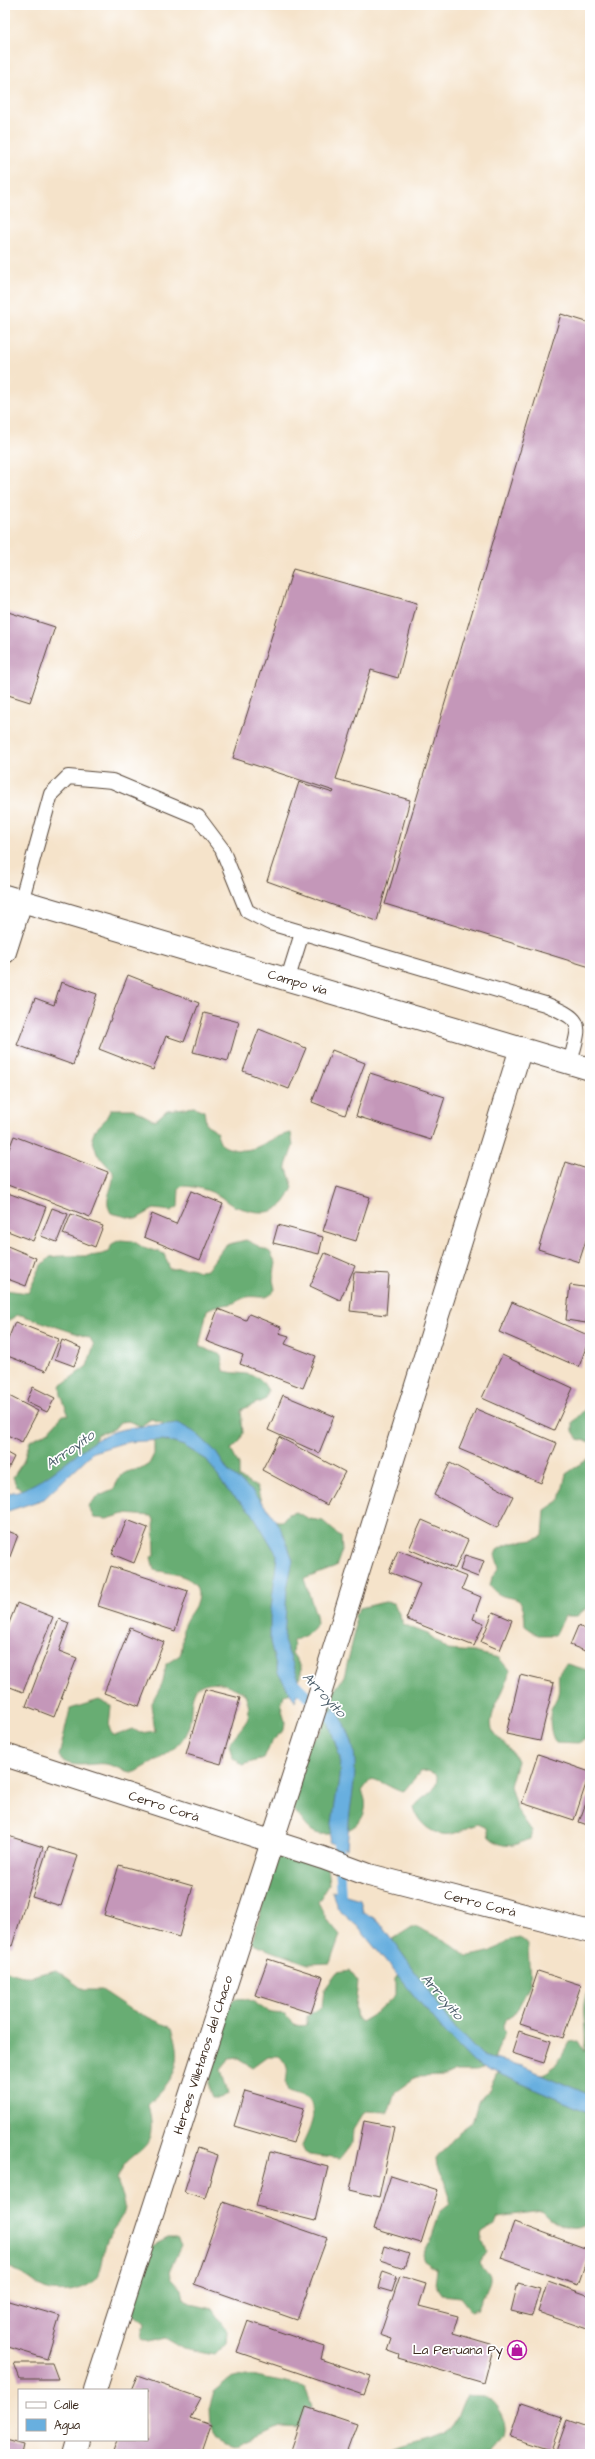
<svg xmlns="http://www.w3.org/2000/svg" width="595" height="2459" font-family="'Architects Daughter',sans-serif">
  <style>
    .forest { fill: #68ad73; stroke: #526c48 }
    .water { fill: #68afdf; stroke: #526c7e }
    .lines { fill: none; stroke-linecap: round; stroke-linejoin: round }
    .stream { stroke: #68afdf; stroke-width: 10 }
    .building { fill: #c497b9 }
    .service-casing { stroke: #574638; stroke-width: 16 }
    .minor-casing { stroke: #574638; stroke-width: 24 }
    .service { stroke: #fff; stroke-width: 14 }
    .minor { stroke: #fff; stroke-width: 22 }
    .labels { text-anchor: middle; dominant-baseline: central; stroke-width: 3.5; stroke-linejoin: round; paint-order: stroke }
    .street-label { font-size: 13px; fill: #3b2a1e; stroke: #fff }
    .poi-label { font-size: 13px; fill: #3b2a1e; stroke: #fff; text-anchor: end }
    .water-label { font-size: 14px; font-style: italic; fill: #4d5f6b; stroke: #fff }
  </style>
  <rect width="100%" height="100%" fill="#fff"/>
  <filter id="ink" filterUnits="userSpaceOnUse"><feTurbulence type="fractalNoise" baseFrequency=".025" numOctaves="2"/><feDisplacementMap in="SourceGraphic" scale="8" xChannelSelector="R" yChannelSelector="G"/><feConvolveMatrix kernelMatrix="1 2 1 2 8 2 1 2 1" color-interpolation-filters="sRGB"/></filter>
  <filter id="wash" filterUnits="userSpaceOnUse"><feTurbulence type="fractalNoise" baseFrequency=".012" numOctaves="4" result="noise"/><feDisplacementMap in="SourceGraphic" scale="16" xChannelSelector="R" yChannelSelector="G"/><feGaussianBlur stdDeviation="0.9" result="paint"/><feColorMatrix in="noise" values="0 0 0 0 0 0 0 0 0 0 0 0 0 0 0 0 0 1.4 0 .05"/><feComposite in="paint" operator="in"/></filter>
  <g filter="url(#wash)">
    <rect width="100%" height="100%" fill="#f5e3ca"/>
    <g class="forest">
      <path d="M194,1107l10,4 2,13c2,2 6,3 8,5 5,5 4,15 12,18 29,11 40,-10 65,-14l2,13 -7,20 7,21c-12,31 -32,28 -59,19 -5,-2 -9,-6 -13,-9 -11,-7 -26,-11 -39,-11l-3,3 -1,18 -7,4 -17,-2 -18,10 -25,-6c-9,-16 4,-25 2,-41l-16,-18 -5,-16 3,-8 10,-10 6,-11h22l20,11 4,-1 10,-9z"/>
      <path d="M120,1240l13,1 11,7 16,4 4,2 6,15 21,-1 8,3 8,-1 18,-25 21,-5 24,12 6,11 -3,17 2,9c-7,13 -16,6 -28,8 -6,1 -11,6 -17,7 -10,2 -15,1 -23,6l-7,33 1,4 20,8 3,16c20,5 34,-2 44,20l-2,8 -25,11 2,23 -3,8 -9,9 8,15v13l18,9c4,13 7,36 25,34l6,-7 8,-2 14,7 13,2 18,16 1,13 -6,17 -32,12 12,36 1,8 -9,11 -15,7 -1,12 9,14v9l-9,15 -8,4 -3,10 4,17 -1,8 -13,12 -7,16 -21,7 -11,-8 -3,-13c12,-19 27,-23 16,-50 -14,-9 -35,-18 -49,-5 -6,11 -4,18 -6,30 -3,29 -32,40 -54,53 -11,1 -20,-6 -30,-8 -14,-2 -38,7 -47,-8l11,-47 29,-9 12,6 -2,21 3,8h5l16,-6 7,4 15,-2 -4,-26 12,-23 3,-18 14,-9c4,-10 1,-21 4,-30 3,-9 11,-16 13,-24 7,-26 -25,-27 -43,-31l-3,-13 4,-2 -1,-35 -2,-4 -28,-2 -17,5 -13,-1 -6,-12 9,-9 16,-7 8,-15 8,-4 12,-2 8,-5 5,-10v-17l9,-14 -12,-4 -10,7 -13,-5 -8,1 -6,7 -16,5 -9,16 -30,27 -37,13 -6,-5 -3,-8 10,-15 7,-21 19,-10 14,-16 6,1 -8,-21 -1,-9 27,-20 7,-21 -4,-7 -69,-23h-4l-12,8v-33l23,3 13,-27 9,-9c20,-3 41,2 59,-5l3,-8z"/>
      <path d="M590,1390v52l-12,-3 -5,-8v-9l12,-13z"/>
      <path d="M588,1459l2,1v145l-13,11h-12l-10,19h-17l-13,-9c0,-43 -18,-17 -35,-40l2,-9 7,-10 -4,-12 2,-5c17,-12 34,-6 46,-14l2,-26 15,-10 6,-26z"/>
      <path d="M385,1602l9,1 10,22 24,9 20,16 26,2 25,6 10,12c0,17 -22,42 -17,59 4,11 19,17 25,32l-7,25 7,24 15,21 -2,8c-16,7 -26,11 -41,-2l-2,-9 -9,-4c-9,2 -15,7 -23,9 -18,6 -37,-8 -41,-25 9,-15 24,-13 23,-33l-9,-4 -8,1 -17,20c-12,-3 -20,-11 -32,-13l-9,12c12,25 -9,43 -33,43 -4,0 -9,1 -13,-1 -9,-3 -16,-17 -23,-24l15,-66 13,-11 4,-8 4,-26 15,-21 11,-45v-17l5,-7z"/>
      <path d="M568,1664l22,7v66l-12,6 -22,-1c-6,-5 -7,-26 -5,-33 2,-5 6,-10 7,-15 3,-11 -5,-23 10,-30z"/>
      <path d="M283,1852l44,15 2,17 -11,18 8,16 14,17 -10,28 -22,1 -53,-19 -3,-3 23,-80z"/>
      <path d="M412,1927h5l29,14 21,15c6,0 22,-4 28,-6 10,-4 20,-22 33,-5l2,39 -10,21 -7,10 -8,5 -3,8 4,4 -9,19 -4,13 -19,7h-18l-11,5 -29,1 -21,15 -7,21 -22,-1 -3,2 -9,15 -1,13 -13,17 -31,-4 -6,-4 -1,-5c5,-12 18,-34 6,-47 -5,-4 -15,-6 -20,-8 -6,-15 7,-20 -9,-35h-12l-15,11 -14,-9 -9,1 -8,10 7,25 -8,4h-8c-11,-18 12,-76 18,-96 18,-10 27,4 39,10 5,2 11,1 16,2 5,8 12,14 22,11v-9l15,-9 2,-17 13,-17 13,-2 8,11 -3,24 2,13 4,3 15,-9 19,-18v-16l7,-10 -12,-28z"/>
      <path d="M5,1970c26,11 26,5 51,0l28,20h18l30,20 40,18c13,35 2,52 -24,76 13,55 -17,39 -31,74 1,9 7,18 8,27 0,13 -9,19 -15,29 -8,13 -5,28 -12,41 -7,15 -33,18 -47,16 -17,-3 -28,-22 -46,-24z"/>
      <path d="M590,1988v231c-14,19 -36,5 -48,-8l-44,6 -3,8 -13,7 -1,3 6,17 -7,11 10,13v5l-12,28 -7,2 -11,-14 -19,-2 -6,-12 2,-14 -14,-10 -1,-5 10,-18 8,-24 10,-8c1,-20 -14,-28 -14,-45l23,-27 13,-10 6,-21 10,-8 9,-20 46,1 14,-10 12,-22 9,-1 6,10c5,-19 -7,-47 6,-63z"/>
      <path d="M168,2238h9l4,8 -11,23 1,8 11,12 2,10 6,5 22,5 15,22 -1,12 -12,12 -30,-6 -19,-11 -16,4 -8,-3 3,-16 -11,-8 2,-17 17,-52z"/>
      <path d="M246,2375l60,12c5,22 12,20 -3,40l-24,-1 -43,20 -10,-3 -9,-5 -6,-9 -1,-23 4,-14 16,-13z"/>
      <path d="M467,2395c5,1 12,0 16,1 13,6 26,27 21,41 -2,6 -10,11 -13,17h-105c17,-12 52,-14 64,-26 9,-9 10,-23 17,-33z"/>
    </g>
    <g class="water">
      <path d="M178,1423l18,10 19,18 13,20 24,20 19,22 12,20 10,27 -6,29 -3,52 17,44 -6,16 -17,-28 -8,-31v-24l7,-63 -25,-42 -25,-23 -20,-30 -23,-14 -21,-6 -37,2 -33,10 -49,47 -39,13v-19c32,0 70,-43 100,-58 22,-10 50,-9 73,-12z"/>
      <path d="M334,1705c30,48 21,64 15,116 -1,9 -1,19 -2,28l-18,-7 10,-64 1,-20 -11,-34z"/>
      <path d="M332,1891l28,8 3,13 16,9 76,107 27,28 40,10 68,29v18l-116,-50 -30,-31 -86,-105 -21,-19z"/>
    </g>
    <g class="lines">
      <g class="stream">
        <path d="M291,1680l44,42 3,7"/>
        <path d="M337,1831l4,67 4,6"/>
      </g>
    </g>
    <g id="blocks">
      <g class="building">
        <path d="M561,314l29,9v644l-205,-63z"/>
        <path d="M293,569l124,34 -19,75 -27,-8 -35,109 74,21 -33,121 -110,-40 32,-99 34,11 1,-2 -101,-33z"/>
        <path d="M5,611l50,16 -25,75 -25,-8z"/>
        <path d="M128,975l71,28 -15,39 -18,-6 -13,34 -54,-21z"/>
        <path d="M61,982l36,12 -24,71 -56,-20 18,-47 19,7z"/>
        <path d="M204,1013l35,9 -11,39 -35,-9z"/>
        <path d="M259,1029l47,19 -17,41 -46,-18z"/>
        <path d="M332,1050l33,13 -20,52 -33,-13z"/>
        <path d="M370,1073l75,24 -14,43 -75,-24z"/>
        <path d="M14,1136l94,36 -18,45 -85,-33v-25z"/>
        <path d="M566,1162l24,8v58l-11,34 -41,-13z"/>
        <path d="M337,1187l33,10 -14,44 -33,-10z"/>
        <path d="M191,1191l32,13 -23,56 -56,-23 8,-23 24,10z"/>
        <path d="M5,1192l41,15 -13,34 -28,-11z"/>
        <path d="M52,1208l16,6 -11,28 -16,-6z"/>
        <path d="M71,1214l32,12 -8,21 -32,-13z"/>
        <path d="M278,1225l45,12 -4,17 -46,-11z"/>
        <path d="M5,1245l31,13 -10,28 -21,-8z"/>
        <path d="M325,1253l30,13 -15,34 -30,-14z"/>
        <path d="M354,1272l35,2 -3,41 -36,-4z"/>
        <path d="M570,1285l20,3 -4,35 -20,-3z"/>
        <path d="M512,1302l78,34 -11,31 -80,-35z"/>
        <path d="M218,1309l28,11 3,-6 32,13 -2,6 10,3 -4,8 31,12 -13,32 -63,-24 3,-9 -37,-14z"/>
        <path d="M15,1322l44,17 -13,32 -41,-16v-8z"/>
        <path d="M62,1340l19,8 -7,18 -19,-7z"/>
        <path d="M502,1355l71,33 -19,42 -72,-32z"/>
        <path d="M33,1387l22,11 -8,14 -21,-10z"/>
        <path d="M5,1394l33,17 -16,31 -17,-8z"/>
        <path d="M283,1395l51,21 -15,37 -51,-23z"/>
        <path d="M476,1409l81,34 -16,40 -82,-34z"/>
        <path d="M279,1437l66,35 -18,33 -65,-35z"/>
        <path d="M5,1452l9,5 -9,18z"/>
        <path d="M450,1463l63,33 -16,32 -63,-33z"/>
        <path d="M127,1520l21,8 -14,35 -22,-9z"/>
        <path d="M422,1520l46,20 -13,29 -46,-20z"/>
        <path d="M5,1530l13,5 -13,35z"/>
        <path d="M398,1550l69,27 -5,12 19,8 -8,22 11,4 -10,23 -68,-27 14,-35 -31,-12z"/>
        <path d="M465,1555l19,6 -6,16 -18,-7z"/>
        <path d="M111,1566l77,25 -13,40 -77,-25z"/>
        <path d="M17,1603l36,14 -30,75 -18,-7v-52z"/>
        <path d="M493,1612l19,8 -12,30 -19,-8z"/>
        <path d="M59,1619l10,4 -10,28 18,7 -23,59 -28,-11z"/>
        <path d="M578,1626l12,5v22l-20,-8z"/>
        <path d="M130,1628l34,14 -25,64 -35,-13z"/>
        <path d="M520,1675l34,8 -14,58 -34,-7z"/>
        <path d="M205,1689l35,9 -19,66 -35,-10z"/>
        <path d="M538,1754l52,18 -16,48 -52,-17z"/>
        <path d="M590,1792v34l-11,-4z"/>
        <path d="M5,1835l38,12 -31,99 -7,-2z"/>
        <path d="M48,1847l30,9 -17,50 -29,-9z"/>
        <path d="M119,1865l74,21 -14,51 -75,-22z"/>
        <path d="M268,1959l55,18 -12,36 -56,-18z"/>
        <path d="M538,1971l43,14 -18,53 -43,-14z"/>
        <path d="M519,2031l32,10 -7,22 -32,-10z"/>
        <path d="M245,2091l59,17 -11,35 -59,-17z"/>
        <path d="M364,2121l30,6 -15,70 -29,-7z"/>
        <path d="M198,2148l20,7 -13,43 -21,-6z"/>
        <path d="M270,2152l58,15 -13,54 -59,-15z"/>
        <path d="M391,2175l47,15 -17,53 -47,-14z"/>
        <path d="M223,2202l104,36 -30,82 -103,-36z"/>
        <path d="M514,2222l76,28 -12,35 -77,-27z"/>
        <path d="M384,2246l25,8 -5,14 -24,-8z"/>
        <path d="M383,2271l14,5 -5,16 -14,-4z"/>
        <path d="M400,2276l26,8 -7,22 39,10 -5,17 41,12 -10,38 -86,-25 1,-3 -11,-4 4,-12 -12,-4z"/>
        <path d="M548,2281l42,15v34l-52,-18z"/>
        <path d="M518,2283l22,6 -8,27 -21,-5z"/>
        <path d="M5,2300l55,16 -13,43 -42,-13z"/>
        <path d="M248,2321l76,26 -3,12 50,17 -7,19 -127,-43z"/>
        <path d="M14,2363h38l6,16h-38z"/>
        <path d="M137,2376l64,22 -11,20 21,7 -10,29h-89l5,-14h30v-50h-16z"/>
        <path d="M521,2403l42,14 -12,33 -41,-13z"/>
        <path d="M306,2407l51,17 -11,30h-56z"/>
        <path d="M567,2420l23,8v26h-35z"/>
        <path d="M5,2440l18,5 -2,9h-16z"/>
      </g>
    </g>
  </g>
  <g filter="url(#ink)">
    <use href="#blocks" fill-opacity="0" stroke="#574638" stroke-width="1"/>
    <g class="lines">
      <g class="service-casing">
        <g id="service">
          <path d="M21,902l30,-108 17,-17 44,4 86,36 24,32 25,62 23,12 275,81c41,17 35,19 25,59"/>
          <path d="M288,978l14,-45"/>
        </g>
      </g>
      <g class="minor-casing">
        <g id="minor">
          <path id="s1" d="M5,896l585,173"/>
          <path d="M5,952l16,-50"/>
          <path id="s2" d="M5,1755l318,103 46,17 221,57"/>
          <path id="s3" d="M95,2390l230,-712 196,-630"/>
          <path d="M74,2454l4,-14"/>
        </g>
      </g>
      <use href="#service" class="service"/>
      <use href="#minor" class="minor"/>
    </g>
  </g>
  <defs>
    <g id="shop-ring" transform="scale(1)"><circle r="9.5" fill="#fff" stroke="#b5179e" stroke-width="1.5"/><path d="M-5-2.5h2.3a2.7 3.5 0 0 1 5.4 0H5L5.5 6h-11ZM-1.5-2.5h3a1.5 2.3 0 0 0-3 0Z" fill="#b5179e"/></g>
  </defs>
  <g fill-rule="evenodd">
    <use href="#shop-ring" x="517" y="2350"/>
  </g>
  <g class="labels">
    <g class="street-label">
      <text stroke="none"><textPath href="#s1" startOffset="305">Campo vía</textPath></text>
      <text stroke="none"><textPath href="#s2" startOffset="167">Cerro Corá</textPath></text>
      <text stroke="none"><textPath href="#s2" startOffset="498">Cerro Corá</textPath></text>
      <text stroke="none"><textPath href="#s3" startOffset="352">Heroes Villetanos del Chaco</textPath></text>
    </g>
    <g class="poi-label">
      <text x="503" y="2350">La Peruana Py</text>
    </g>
    <g class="water-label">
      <text transform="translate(70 1450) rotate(-35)">Arroyito</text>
      <text transform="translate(324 1695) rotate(47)">Arroyito</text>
      <text transform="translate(442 1997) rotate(49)">Arroyito</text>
    </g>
  </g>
  <rect width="595" height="2459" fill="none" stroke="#fff" stroke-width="20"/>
  <rect x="18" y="2389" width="130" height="52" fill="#ffffff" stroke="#b1aaa5"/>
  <rect x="26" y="2402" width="20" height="6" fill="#ffffff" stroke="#b1aaa5"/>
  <text x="54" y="2409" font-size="12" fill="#3b2a1e">Calle</text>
  <rect x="26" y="2419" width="20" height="12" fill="#68afdf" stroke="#b1aaa5"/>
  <text x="54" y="2429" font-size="12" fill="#3b2a1e">Agua</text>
</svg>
